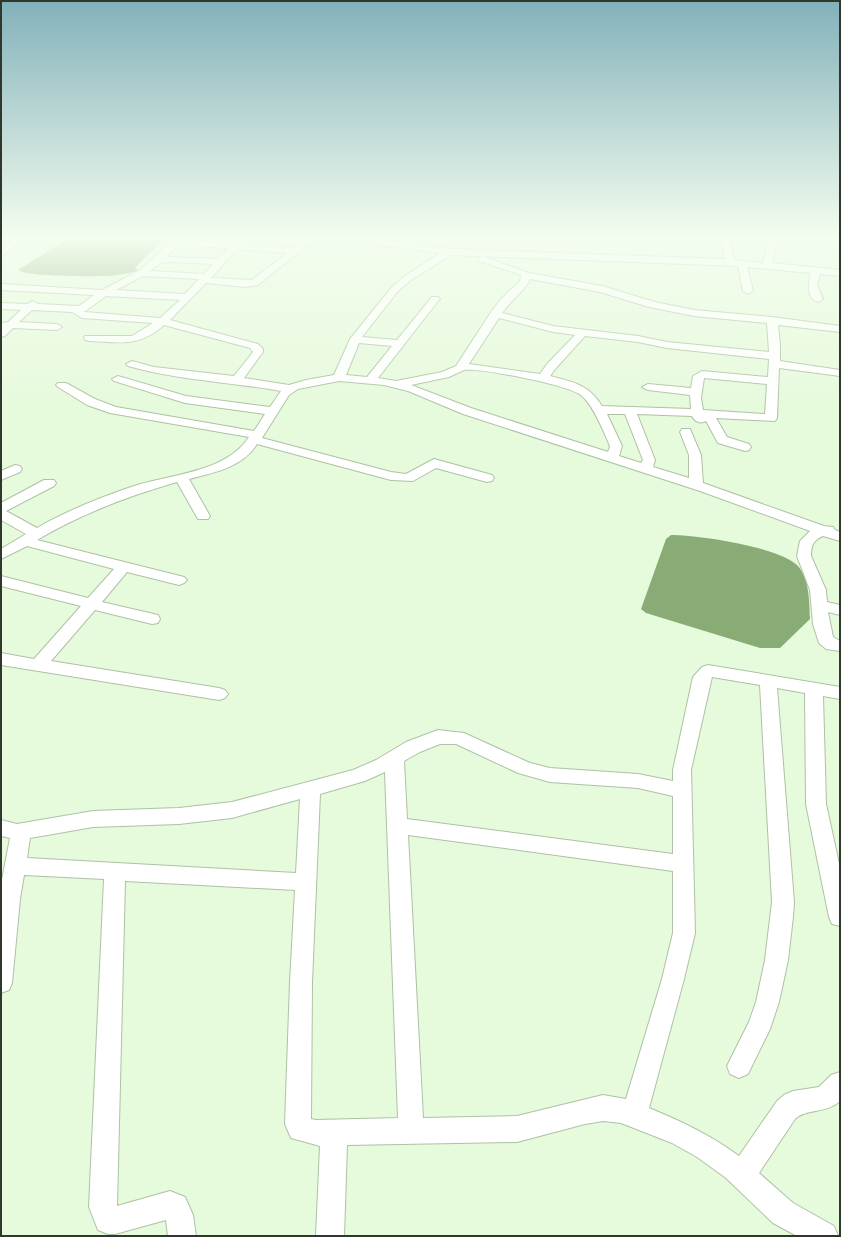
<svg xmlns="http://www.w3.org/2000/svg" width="841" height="1237" font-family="Cabin,sans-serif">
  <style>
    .water { fill: #89ac76 }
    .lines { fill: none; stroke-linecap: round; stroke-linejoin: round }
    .minor-casing { stroke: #aec1a4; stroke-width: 2 }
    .minor { fill: #fff; fill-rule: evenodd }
  </style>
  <rect width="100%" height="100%" fill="#e6fadc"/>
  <g class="water">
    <path d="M72,236h69l23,3 -29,29 4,3c-7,1 -14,3 -21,4 -14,2 -92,2 -100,-5z"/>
    <path d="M671,535c26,0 110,12 127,31 12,14 11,36 12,53l-30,29h-20l-114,-35 -5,-4 25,-70z"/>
  </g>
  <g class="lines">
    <g class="minor-casing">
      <g id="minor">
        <path d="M19,236h10l-28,21v-7z"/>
        <path d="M208,236h9l-4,6 81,6 15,-12h10l-61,49 -13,2 -39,-4 -36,37 88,24 5,5v3l-19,26 45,7 17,-5 28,-5 16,-36 42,-52 13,-11 35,-23 -60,-8 -23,-9h14l10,4 68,9 276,10 -4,-23h8l5,24 29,3 6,-21 4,-3 4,3 -5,21 68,7v6l-20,-2 -3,11 6,14 -5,3c-12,-3 -10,-20 -7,-29l-64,-6 6,24 -5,3 -5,-3 -5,-25 -287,-11 -40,25 -13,11 -36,46 35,3 35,-43h6l2,2 -2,2 -60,77 18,3 46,-9 14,-6 35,-54 10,-13 19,-18 1,-5 -2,-2 -40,-13v-4l3,-1 47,17 73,13 53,16 39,8 78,7 68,9v6l-62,-7 2,20v16l60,9v6l-61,-8 -2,50 -2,3 -59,-3 11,19 22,7 2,3 -2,3 -4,1 -27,-8 -12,-22c-6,3 -11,1 -14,-5l-55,-2 18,46 -2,7 36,11v-23l-9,-23 2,-3h8l11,26 2,28 121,43 9,1 2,3 5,2v9l-17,-5c-10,4 -12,10 -12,20l15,34 1,12 13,3v10l-12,-3 5,25 7,4v10l-14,-2 -7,-6 -6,-19 -3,-34 -13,-34 3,-15 10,-10 -110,-40 -237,-77 -55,-23 -24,-6 -45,-4 -41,8 -9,6 -27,43 129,34 15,2 28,-15 58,16 2,3 -2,3 -5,1 -51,-14 -23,13 -22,-1 -134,-36c-14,23 -43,29 -68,35l21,37 -2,3h-10l-21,-37c-49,14 -96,32 -140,58l147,37 3,3 -3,3 -5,2 -52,-13 -25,30 56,13 2,4 -2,4 -6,1 -57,-14 -44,51 168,27 6,2 3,4 -3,4 -6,2 -218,-35v-12l33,6 47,-53 -80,-20v-10l87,22 26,-29 -87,-23 -26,13v-10l25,-15 -25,-14v-17l43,-23h10l2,3 -2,3 -48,25 31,17c29,-17 62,-30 94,-41 38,-13 95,-14 118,-50l-139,-24 -23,-8 -29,-18 -2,-2 2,-2h8l29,16 21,8 138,24 11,-17 -80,-11 -71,-22 -2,-2 6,-3 68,20 84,11 11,-16c-51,-9 -104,-11 -153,-25l-2,-2 6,-3 22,6 80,9 19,-24 -3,-4 -86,-23c-26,23 -43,17 -75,16l-4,-1 -1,-2 1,-2h47l21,-13 -71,-5 -10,-6 -40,-2 -13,12 38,2 5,3 -5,3 -44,-2 -8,8 -4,1v-14l7,-1 13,-12 -20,-1v-6l26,1 6,-3 5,3 41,2 15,-11 -93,-5v-6l101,6 38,-20 30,-27 33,-1zM211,247l17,1 -10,11 -52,-2 9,-9zM237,249l50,4 -35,27 -41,-2zM170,262l43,2 -9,10 -54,-3 10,-8zM143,276l56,3 -14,15 -69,-4zM530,279l70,13 49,15 45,9 73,7 2,29 -102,-10 -29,-6 -85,-10 -51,-13c6,-9 27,-27 28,-34zM106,296l74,4 -20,18 -76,-6zM499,318l54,14 22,3 -28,29 -7,10 -71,-10zM585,336l53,6 29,6 102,11 -1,18 -66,-6 -9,5 -2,12 -43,-4 -6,3 6,3 42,5 1,14 -89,-3c-13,-21 -28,-24 -52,-30l6,-8zM359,343l33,3 -25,31 -21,-2zM464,370c17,-2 106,15 118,26 11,9 22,36 28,50l-2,6 -137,-44 -60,-23 38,-8zM704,378l63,6 -2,30 -62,-4 -2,-12zM607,414h18l18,46 -2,3 -22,-7 3,-10z"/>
        <path d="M15,465l5,1 2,3 -2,3 -19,8v-9z"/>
        <path d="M708,665l132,22v12l-17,-3 3,108 14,64v58l-8,-2 -3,-7 -23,-113 -1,-111 -28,-5 17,214 -1,15 -5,43 -9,42 -9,27 -22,45 -9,4 -9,-4 -3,-8 22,-44 7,-20 9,-42 7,-58 -12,-217 -48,-8 -21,93 4,163 -11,46 -35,129c34,14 61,27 90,48l38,-55 7,-6 9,-4 26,-4 12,-12 9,-3v29c-14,13 -33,7 -45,18l-36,54 34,30 41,23 4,10h-41l-24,-13 -47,-45 -29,-21 -25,-14 -51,-20 -18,-2 -18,3 -68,18 -170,3 -3,91h-28l4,-90 -29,-8 -6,-14 5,-142 5,-92 -170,-9 -8,325 53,-15 15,6 8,18 3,21h-28l-2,-16 -51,14h-7l-10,-4 -9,-23 15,-328 -80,-4 -4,24 -8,84 -3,7 -8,3v-108l9,-47 -9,-2v-16l16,4 76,-13 86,-3 53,-6 121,-32 23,-10 30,-18 32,-12 26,3 66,30 20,5 88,6 35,7v-11l20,-93 9,-10zM440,744h16l62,29 32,9 88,6 35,8v58l-266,-35 -3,-58 16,-9zM385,772l13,346 -82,2 -5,-1 1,-137 8,-188 45,-13zM300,799l-4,74 -269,-15 3,-20 63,-11 86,-3 53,-6zM408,835l265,36v62l-11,46 -36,120 -23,-4 -86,21 -94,2z"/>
      </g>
    </g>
    <use href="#minor" class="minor"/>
  </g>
  <linearGradient id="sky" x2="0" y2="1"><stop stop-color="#82b1ba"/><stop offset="0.58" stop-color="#f4fdef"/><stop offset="1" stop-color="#f4fdef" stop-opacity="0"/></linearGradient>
  <rect width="841" height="409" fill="url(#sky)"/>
  <rect width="841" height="1237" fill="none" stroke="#30372c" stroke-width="4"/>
</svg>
